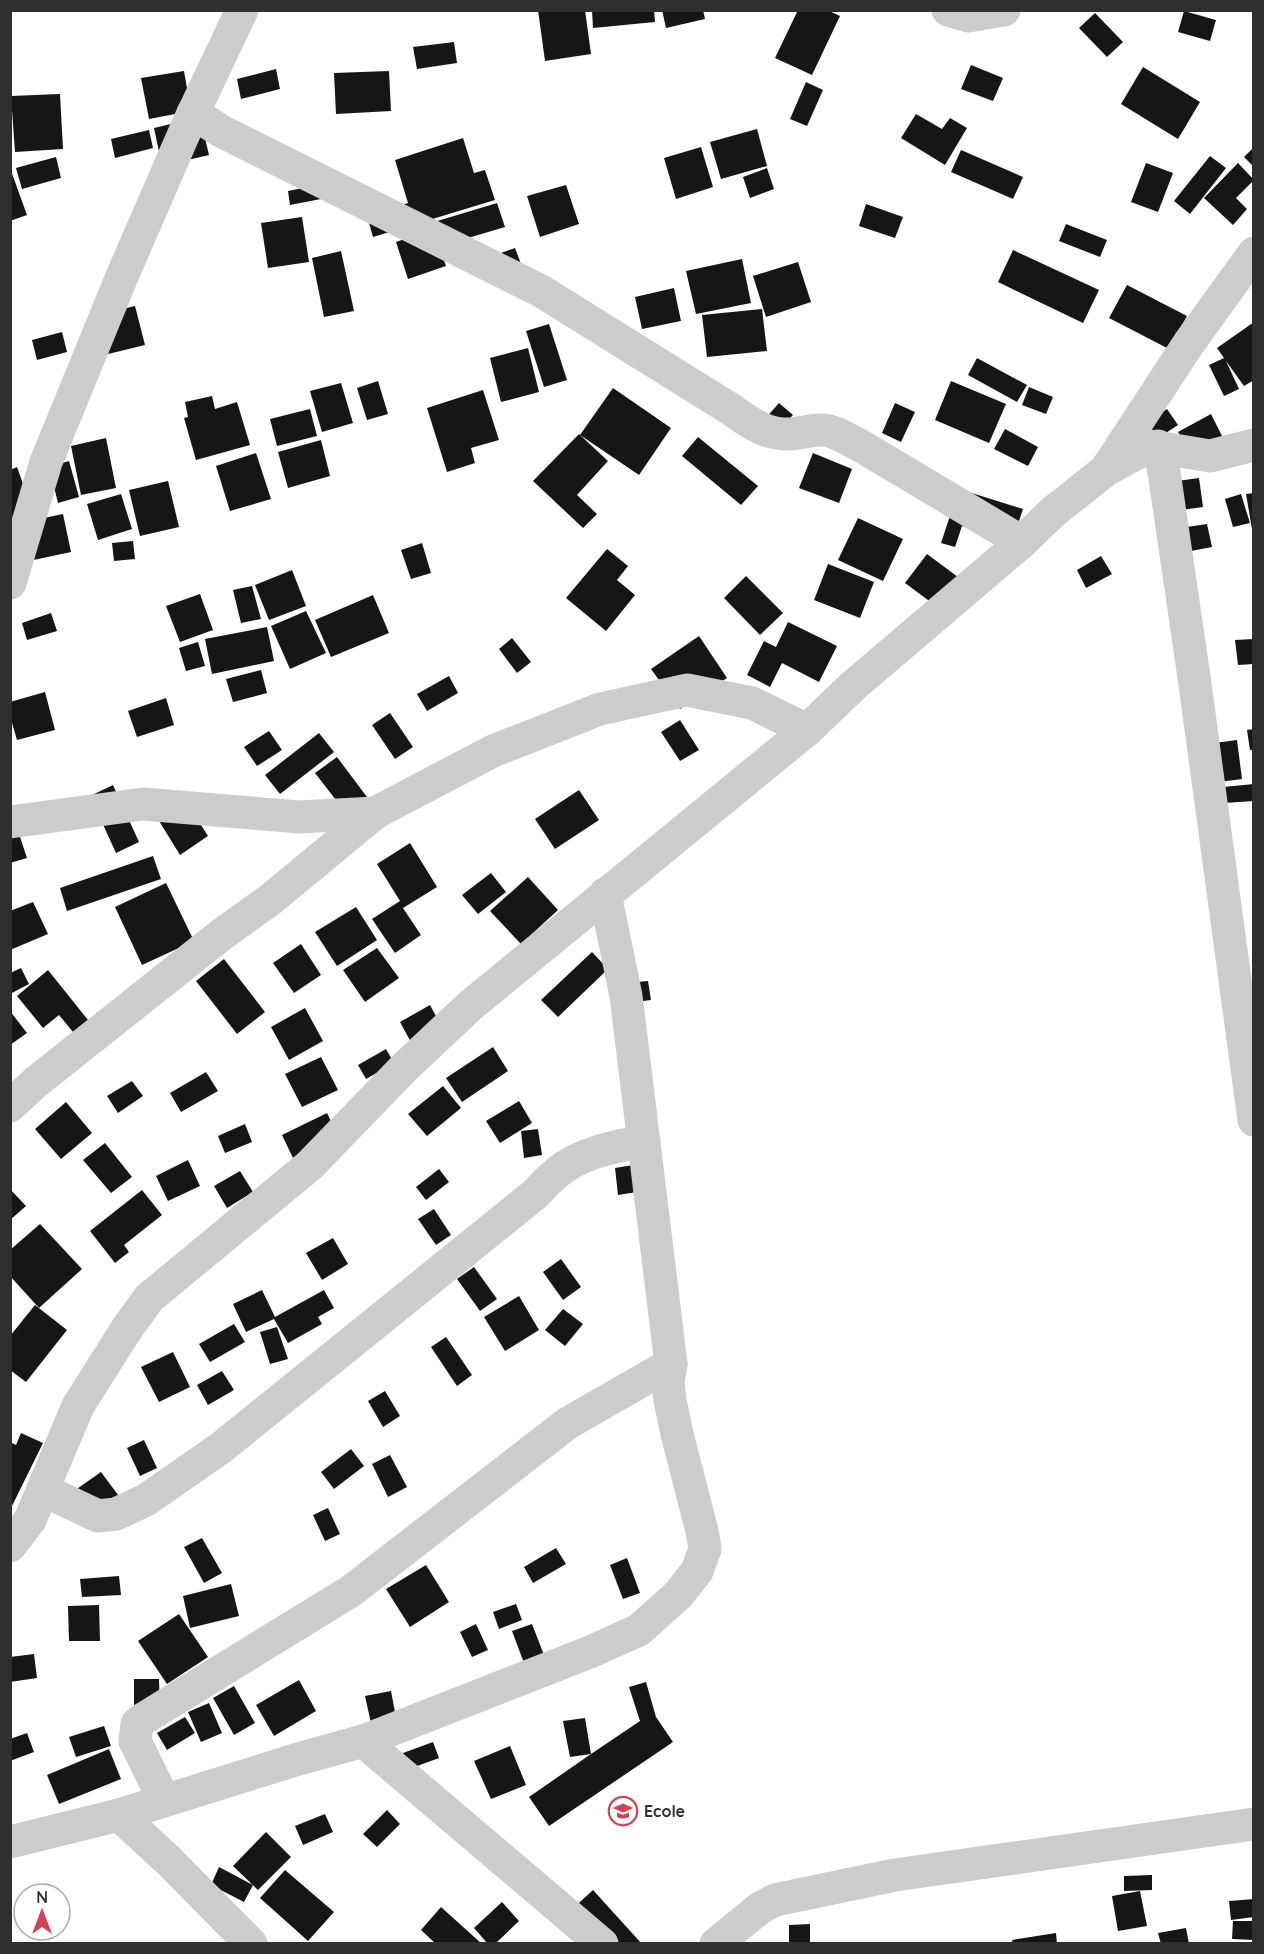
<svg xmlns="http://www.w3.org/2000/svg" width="1264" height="1954" font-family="Quicksand,sans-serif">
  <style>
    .building { fill: #161616 }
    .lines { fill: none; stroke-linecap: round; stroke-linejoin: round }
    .street { stroke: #ccc; stroke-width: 33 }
    .labels { text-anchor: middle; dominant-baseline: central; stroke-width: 6; stroke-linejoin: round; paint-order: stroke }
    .poi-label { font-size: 16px; font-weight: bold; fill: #2f2f2f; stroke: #fff; text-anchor: start }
  </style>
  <rect width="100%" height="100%" fill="#fff"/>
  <g class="building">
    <path d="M538,10h47l6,44 -46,7z"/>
    <path d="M592,10h62l1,12 -62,6z"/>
    <path d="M662,10h41l2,9 -39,9z"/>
    <path d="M798,10h29l13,6 -28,59 -37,-17z"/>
    <path d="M1184,11l32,9 -6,21 -32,-9z"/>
    <path d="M1095,13l28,29 -16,15 -28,-29z"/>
    <path d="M454,42l3,21 -40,6 -4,-22z"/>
    <path d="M971,65l32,13 -10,23 -32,-12z"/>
    <path d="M1143,67l57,35 -22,37 -57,-35z"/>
    <path d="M276,69l4,20 -39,10 -4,-20z"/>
    <path d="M184,71l7,40 -42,8 -8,-41z"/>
    <path d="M389,71l2,40 -55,3 -2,-41z"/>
    <path d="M806,82l17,8 -16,36 -17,-7z"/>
    <path d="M60,94l3,55 -48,3 -4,-56z"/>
    <path d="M916,114l26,15 8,-11 17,10 -22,37 -44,-27z"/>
    <path d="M200,117l9,38 -47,11 -8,-38z"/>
    <path d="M757,129l10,37 -46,13 -11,-37z"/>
    <path d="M149,130l4,18 -38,10 -4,-19z"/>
    <path d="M463,138l11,35 11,-3 10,30 -122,37 -6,-21 41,-13 -13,-43z"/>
    <path d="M701,147l12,40 -37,12 -12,-41z"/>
    <path d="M1254,147v20l-10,-10z"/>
    <path d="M961,150l62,27 -10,22 -62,-27z"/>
    <path d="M1210,156l16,12 -36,46 -16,-13z"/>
    <path d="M56,157l5,21 -39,11 -6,-21z"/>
    <path d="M1146,163l27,10 -15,39 -27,-10z"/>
    <path d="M1238,163l16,17 -18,18 11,11 -14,16 -29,-27z"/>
    <path d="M10,168l17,47 -17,6z"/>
    <path d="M767,168l7,21 -24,9 -7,-21z"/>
    <path d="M318,185l3,14 -31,6 -2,-14z"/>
    <path d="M566,185l13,39 -39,13 -13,-41z"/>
    <path d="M497,203l8,24 -64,19 -7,-24z"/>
    <path d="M866,204l37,13 -8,21 -36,-12z"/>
    <path d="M302,217l7,45 -41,6 -7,-45z"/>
    <path d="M1066,224l41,16 -7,17 -41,-16z"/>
    <path d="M433,229l13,37 -38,13 -12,-37z"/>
    <path d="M515,248l6,16 -31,-7z"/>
    <path d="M1013,250l86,40 -16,33 -85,-41z"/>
    <path d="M341,251l13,60 -30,6 -12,-59z"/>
    <path d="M742,259l9,44 -55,11 -10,-43z"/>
    <path d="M798,262l13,40 -45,15 -13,-41z"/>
    <path d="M1127,285l60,31 -18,33 -60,-31z"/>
    <path d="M674,288l7,33 -39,8 -7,-32z"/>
    <path d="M135,306l10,39 -41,10 -10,-39z"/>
    <path d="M762,309l5,42 -60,6 -5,-42z"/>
    <path d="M1254,322v58l-10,6 -18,-25 13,28 -15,7 -15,-31 15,-7 -7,-10z"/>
    <path d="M549,324l18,56 -23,7 -18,-56z"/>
    <path d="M62,332l5,20 -30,8 -5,-20z"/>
    <path d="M528,348l11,44 -38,10 -11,-44z"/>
    <path d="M977,358l50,27 -10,17 -49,-27z"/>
    <path d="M378,381l10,33 -21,6 -10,-32z"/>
    <path d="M951,381l55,23 -17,39 -54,-23z"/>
    <path d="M341,383l12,40 -31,9 -12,-41z"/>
    <path d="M1029,387l24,10 -7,17 -24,-9z"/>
    <path d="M613,388l58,40 -32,47 -59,-40z"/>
    <path d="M483,390l16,50 -28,8 4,15 -28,9 -20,-64z"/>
    <path d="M212,396l3,13 22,-7 13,43 -54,15 -12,-42 4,-1 -3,-15z"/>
    <path d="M779,403l14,12 -24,26 -13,-12z"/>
    <path d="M895,403l20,9 -14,30 -19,-9z"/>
    <path d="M310,409l7,27 -40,10 -7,-27z"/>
    <path d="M1167,409l11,16 -23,15 -11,-16z"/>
    <path d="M1211,414l14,28 -32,17 -15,-27z"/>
    <path d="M1005,429l33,18 -10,19 -34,-17z"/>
    <path d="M579,434l29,27 -31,34 20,19 -14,14 -50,-47z"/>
    <path d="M698,437l60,49 -17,19 -59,-49z"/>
    <path d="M106,438l10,50 -35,7 -10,-49z"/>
    <path d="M321,440l9,36 -42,12 -10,-36z"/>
    <path d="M256,453l15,46 -41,12 -14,-45z"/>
    <path d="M813,453l39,16 -13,34 -40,-15z"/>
    <path d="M69,461l10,36 -21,6 -9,-36z"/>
    <path d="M17,467l16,45 -23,8v-50z"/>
    <path d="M1199,478l4,29 -22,3 -4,-29z"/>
    <path d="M168,481l11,46 -39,9 -11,-46z"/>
    <path d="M959,489l64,20 -11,33 -50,-16 -7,21 -14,-4z"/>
    <path d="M1254,493v36h-2l-6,-35z"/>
    <path d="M121,494l11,35 -34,11 -11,-36z"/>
    <path d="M1241,494l9,29 -17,4 -8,-28z"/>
    <path d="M63,514l8,38 -61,13v-40z"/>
    <path d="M858,518l45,21 -20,42 -45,-21z"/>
    <path d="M1207,524l5,23 -21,4 -4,-24z"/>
    <path d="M133,541l2,18 -21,2 -2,-18z"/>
    <path d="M422,543l9,30 -20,6 -10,-29z"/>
    <path d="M607,549l21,17 -11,14 18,15 -29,36 -40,-33z"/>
    <path d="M927,554l35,26 -22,29 -35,-26z"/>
    <path d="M1101,556l11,18 -26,14 -9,-18z"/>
    <path d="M828,564l46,18 -14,36 -46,-18z"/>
    <path d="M292,570l14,36 -37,14 -14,-35z"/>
    <path d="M746,576l37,37 -23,22 -36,-37z"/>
    <path d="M252,586l9,33 -20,4 -8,-33z"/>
    <path d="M200,594l13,36 -33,12 -14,-36z"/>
    <path d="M373,595l16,38 -58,24 -16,-37z"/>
    <path d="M306,611l20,42 -36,16 -19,-43z"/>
    <path d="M51,613l6,18 -30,9 -5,-17z"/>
    <path d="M788,622l49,24 -18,36 -37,-19 -12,24 -23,-12 17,-34 12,6z"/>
    <path d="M267,627l7,34 -62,13 -7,-35z"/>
    <path d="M699,636l28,42 -47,31 -29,-40z"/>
    <path d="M512,638l19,24 -14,11 -18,-24z"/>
    <path d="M1254,639v25l-16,1 -3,-25z"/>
    <path d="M198,642l7,24 -19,5 -7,-23z"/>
    <path d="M261,670l6,23 -34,9 -7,-23z"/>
    <path d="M449,676l9,17 -31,18 -10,-17z"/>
    <path d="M45,692l10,38 -38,10 -7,-24v-14z"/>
    <path d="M166,698l8,27 -37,12 -9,-26z"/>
    <path d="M390,713l23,34 -18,12 -23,-34z"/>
    <path d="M680,720l19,30 -19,11 -19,-29z"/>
    <path d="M1254,729v21h-4l-3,-20z"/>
    <path d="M269,731l13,19 -25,16 -13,-19z"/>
    <path d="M319,733l15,19 -54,42 -15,-19z"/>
    <path d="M1237,740l5,39 -30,4 -5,-39z"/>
    <path d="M337,757l30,40 -21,16 -31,-40z"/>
    <path d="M1254,784v17l-30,2 -1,-16z"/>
    <path d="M113,785l26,57 -23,11 -26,-57z"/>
    <path d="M579,790l20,30 -44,29 -20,-30z"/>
    <path d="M184,798l24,38 -28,19 -24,-39z"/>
    <path d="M17,828l10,30 -17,5v-33z"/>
    <path d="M410,843l27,44 -34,21 18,27 -26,18 -23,-34 28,-18 -23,-37z"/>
    <path d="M153,856l8,23 -94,32 -7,-23z"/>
    <path d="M491,873l15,19 -28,22 -16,-19z"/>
    <path d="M528,877l30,33 -37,34 -31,-33z"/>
    <path d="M166,883l28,58 -52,24 -27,-58z"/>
    <path d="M33,902l15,32 -38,16v-39z"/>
    <path d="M356,907l21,33 -40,26 -22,-34z"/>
    <path d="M301,944l20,31 -27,18 -21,-30z"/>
    <path d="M377,948l22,30 -34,24 -22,-32z"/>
    <path d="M592,952l16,17 -50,48 -17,-17z"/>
    <path d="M224,959l41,53 -28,22 -41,-53z"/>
    <path d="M21,968l8,16 -19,10v-21z"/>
    <path d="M48,970l40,50 -15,12 -14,-17 -16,13 -26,-32z"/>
    <path d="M648,981l3,19 -23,3 -3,-20z"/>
    <path d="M430,1005l13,24 -30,17 -13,-24z"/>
    <path d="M305,1008l18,33 -34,19 -18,-33z"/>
    <path d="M10,1011l17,22 -17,12z"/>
    <path d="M493,1047l15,24 -46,31 -16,-24z"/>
    <path d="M386,1049l8,14 -28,16 -8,-14z"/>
    <path d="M321,1057l17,33 -36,17 -17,-33z"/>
    <path d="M206,1072l12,19 -37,21 -11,-19z"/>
    <path d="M132,1081l11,15 -25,17 -11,-17z"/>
    <path d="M443,1086l18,22 -34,28 -19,-22z"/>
    <path d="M519,1101l13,22 -32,20 -14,-22z"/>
    <path d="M66,1102l26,31 -31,26 -26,-30z"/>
    <path d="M327,1113l11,23 -45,22 -11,-23z"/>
    <path d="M245,1124l7,18 -27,11 -7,-17z"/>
    <path d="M538,1129l4,26 -18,3 -3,-27z"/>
    <path d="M105,1143l27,34 -21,16 -28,-33z"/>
    <path d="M188,1160l12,26 -32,15 -12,-25z"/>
    <path d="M633,1165l4,27 -19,3 -3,-27z"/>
    <path d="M439,1169l10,13 -23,18 -10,-13z"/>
    <path d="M240,1171l13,21 -26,16 -13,-22z"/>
    <path d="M10,1189l16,17 -16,14z"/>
    <path d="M142,1190l20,25 -38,30 5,7 -14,11 -25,-32z"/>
    <path d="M434,1209l17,26 -15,10 -18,-26z"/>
    <path d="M40,1224l42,45 -43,39 -29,-32v-26z"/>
    <path d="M333,1238l15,26 -26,16 -16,-27z"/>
    <path d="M561,1259l20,28 -18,13 -20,-28z"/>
    <path d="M474,1267l23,32 -17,12 -23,-32z"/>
    <path d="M262,1290l13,27 49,-27 10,18 -16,9 4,7 -34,19 -14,-24 -28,13 -13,-28z"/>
    <path d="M519,1296l20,34 -34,21 -21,-34z"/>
    <path d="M35,1305l32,25 -41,52 -16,-12v-34z"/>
    <path d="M563,1309l20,15 -18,22 -20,-16z"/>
    <path d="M234,1324l11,18 -35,20 -11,-18z"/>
    <path d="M277,1327l11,32 -18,5 -10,-32z"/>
    <path d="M446,1337l26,38 -15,11 -26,-39z"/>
    <path d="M173,1352l17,35 -31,15 -18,-35z"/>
    <path d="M222,1371l12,19 -26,15 -11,-20z"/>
    <path d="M385,1391l15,25 -17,11 -15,-26z"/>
    <path d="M21,1433l22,10 -33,67v-68l6,3z"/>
    <path d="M144,1440l13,28 -17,8 -13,-28z"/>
    <path d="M351,1449l13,17 -30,23 -13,-17z"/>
    <path d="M390,1455l17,32 -19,10 -16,-33z"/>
    <path d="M101,1472l23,31 -31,21 -22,-31z"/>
    <path d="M328,1508l12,26 -15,7 -12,-26z"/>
    <path d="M202,1538l20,35 -18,10 -20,-36z"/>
    <path d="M556,1548l10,16 -33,19 -9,-16z"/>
    <path d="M627,1558l13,35 -17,6 -13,-34z"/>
    <path d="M426,1565l23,37 -39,25 -24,-38z"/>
    <path d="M119,1576l2,19 -39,2 -2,-18z"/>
    <path d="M231,1584l8,32 -49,12 -7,-32z"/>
    <path d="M516,1604l6,16 -23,9 -6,-17z"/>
    <path d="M99,1605l1,36h-31l-1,-35z"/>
    <path d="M179,1614l29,43 -41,27 -29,-43z"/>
    <path d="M476,1624l12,26 -16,7 -12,-25z"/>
    <path d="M532,1624l12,31 -20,8 -12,-32z"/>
    <path d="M34,1654l3,24 -27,4v-25z"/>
    <path d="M134,1679h25l1,36h-26z"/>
    <path d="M299,1680l17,31 -42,25 -18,-31z"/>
    <path d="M646,1682l10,35 17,25 -124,84 -20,-29 62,-43 -21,3 -7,-36 22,-3 6,36 49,-33 -11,-34z"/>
    <path d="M234,1686l21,37 -21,12 -21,-37z"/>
    <path d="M391,1691l6,32 -25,5 -7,-32z"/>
    <path d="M209,1703l13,30 -21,9 -13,-30z"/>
    <path d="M185,1717l10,16 -28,17 -10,-17z"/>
    <path d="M104,1726l7,20 -35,11 -7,-20z"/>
    <path d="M27,1733l7,19 -24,9v-22z"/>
    <path d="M433,1742l6,16 -30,11 -6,-16z"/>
    <path d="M510,1746l16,39 -35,14 -17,-38z"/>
    <path d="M109,1749l12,30 -62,25 -12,-29z"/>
    <path d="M387,1810l13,14 -23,23 -14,-13z"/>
    <path d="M325,1814l8,18 -30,13 -8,-19z"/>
    <path d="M266,1832l25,25 -33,33 -25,-24z"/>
    <path d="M219,1867l34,18 -9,17 -33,-17z"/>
    <path d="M285,1870l49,42 -26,29 -48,-43z"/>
    <path d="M1152,1875v15l-28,1v-15z"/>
    <path d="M593,1890l49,54h-44l-29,-32z"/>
    <path d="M1140,1891l7,35 -29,5 -6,-35z"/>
    <path d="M1254,1899v18l-23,3 -2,-19z"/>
    <path d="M502,1902l17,19 -24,23h-7l-14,-16z"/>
    <path d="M441,1907l41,37h-46l-15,-14z"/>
    <path d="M1233,1921h21v19l-22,-1z"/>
    <path d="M810,1924v20h-21v-19z"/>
    <path d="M1186,1928l3,16h-28l-3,-11z"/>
    <path d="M1056,1933l1,11h-44l-1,-4z"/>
  </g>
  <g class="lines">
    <g class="street">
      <path d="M948,10l20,6 36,-6"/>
      <path d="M193,113l28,18 320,160 191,119c15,11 32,23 51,24 13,1 26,-4 38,-4 14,0 28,10 40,16l161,96"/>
      <path d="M1158,446l6,26 30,205 60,443"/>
      <path d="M1107,468l82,-125 65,-90"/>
      <path d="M10,583l36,-121 77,-188 66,-152 53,-112"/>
      <path d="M10,822l133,-18 156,13 76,-4 118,-62 107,-42 87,-19 65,13 55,27"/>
      <path d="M10,1106l26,-24 185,-147 50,-36 104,-86"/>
      <path d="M43,1490l55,26 18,-2 30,-14 76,-53 312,-252c8,-8 16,-17 25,-24 24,-19 55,-24 85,-30"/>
      <path d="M10,1546l20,-26 48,-114 48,-76 23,-32 160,-132 97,-100 65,-61 336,-275 46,-44 169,-144 31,-30 53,-42 44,-24 60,10 44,-11"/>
      <path d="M363,1741l239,203"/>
      <path d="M164,1800l-29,-59 2,-17 6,-5 208,-128 217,-168 103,-59 -45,-368 -21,-102"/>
      <path d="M119,1815l49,45 83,84"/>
      <path d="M10,1842l109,-27 176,-55 68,-19 227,-89 49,-22 39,-35 19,-24 8,-22 -3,-18 -25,-97 -7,-34 -2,-18 3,-18"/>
      <path d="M716,1944l44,-36 15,-8 120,-25 359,-51"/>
    </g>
  </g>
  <defs>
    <g id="school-ring" transform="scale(1.5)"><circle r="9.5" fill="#fff" stroke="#d64154" stroke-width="1.5"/><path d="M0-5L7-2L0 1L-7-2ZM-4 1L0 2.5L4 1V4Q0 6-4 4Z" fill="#d64154"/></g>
  </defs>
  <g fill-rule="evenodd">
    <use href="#school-ring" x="623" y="1811"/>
  </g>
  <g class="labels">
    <g class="poi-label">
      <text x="644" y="1811">Ecole</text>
    </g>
  </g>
  <rect width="1264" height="1954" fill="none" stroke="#2f2f2f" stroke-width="24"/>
  <g transform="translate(42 1912)"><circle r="28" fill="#ffffff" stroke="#acacac" stroke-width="1.5"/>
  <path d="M0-4.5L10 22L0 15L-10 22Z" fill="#d64154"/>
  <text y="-9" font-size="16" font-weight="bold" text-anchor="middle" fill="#2f2f2f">N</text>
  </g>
</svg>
